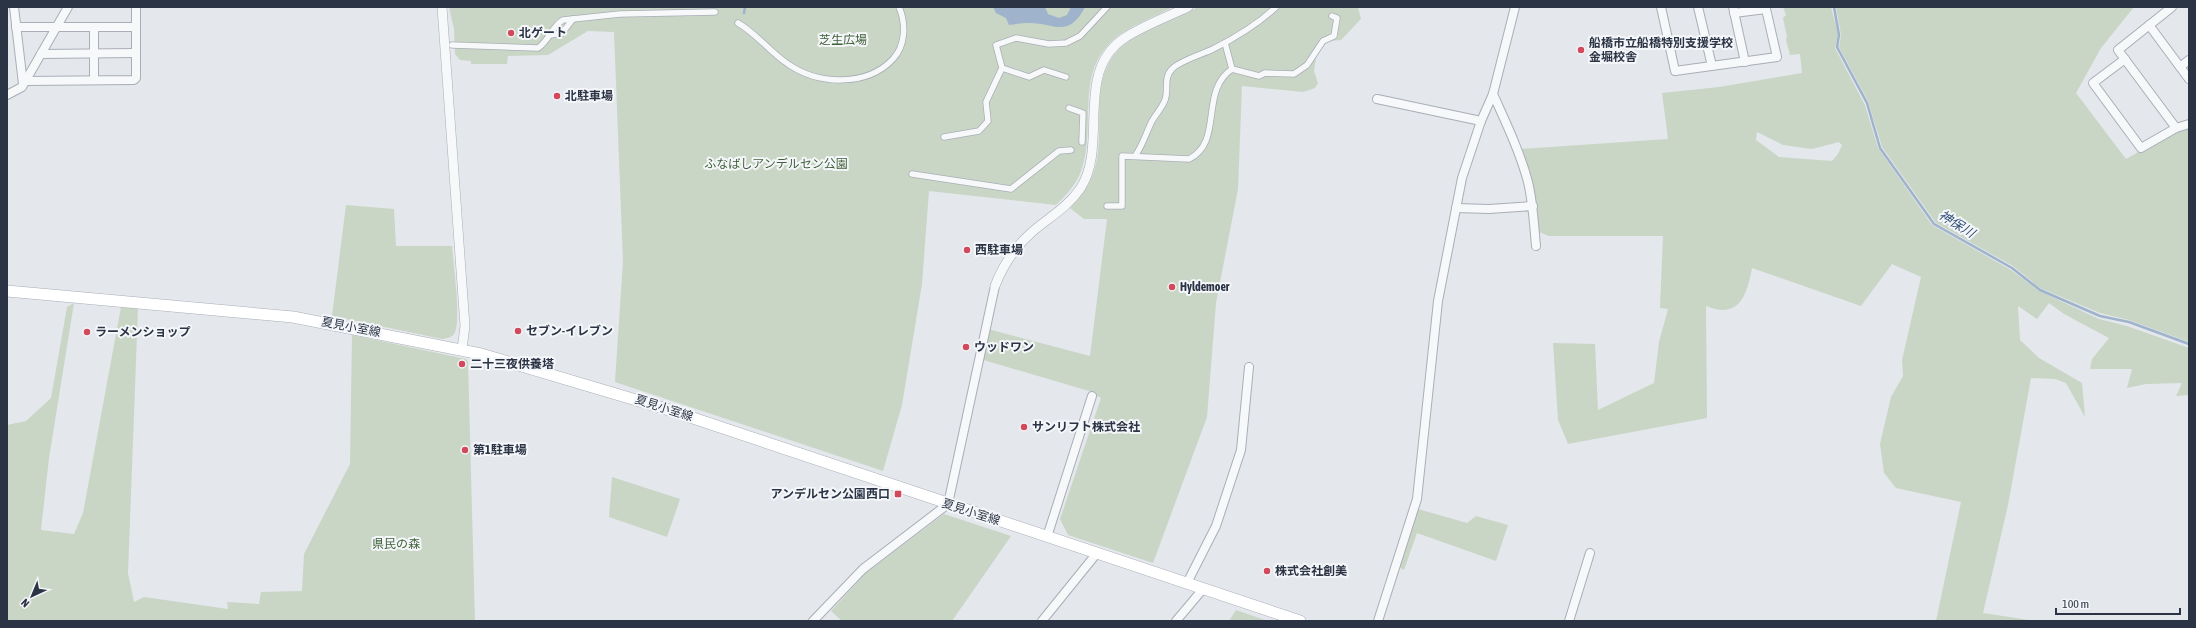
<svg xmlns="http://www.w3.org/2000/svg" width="2196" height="628" font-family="'Asap Condensed','Noto Sans JP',sans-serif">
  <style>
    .green { fill: #c9d6c5; fill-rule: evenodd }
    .water { fill: #9fb4cc }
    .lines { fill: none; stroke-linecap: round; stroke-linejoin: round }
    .stream { stroke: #9fb4cc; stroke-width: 2.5 }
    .pedestrian-casing { stroke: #a9aeb7; stroke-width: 7 }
    .minor-casing { stroke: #a9aeb7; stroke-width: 10 }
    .tertiary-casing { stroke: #a9aeb7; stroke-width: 10 }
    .secondary-casing { stroke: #a9aeb7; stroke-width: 12 }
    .pedestrian { stroke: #f7f8fa; stroke-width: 5.5 }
    .minor { stroke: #f7f8fa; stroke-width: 8 }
    .tertiary { stroke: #f7f8fa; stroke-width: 9 }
    .secondary { stroke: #fff; stroke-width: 11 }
    .poi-dot { fill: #d1495b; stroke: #f4f6f9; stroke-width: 1.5 }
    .labels { text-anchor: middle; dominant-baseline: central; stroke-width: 4; stroke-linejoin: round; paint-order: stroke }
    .poi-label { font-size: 12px; font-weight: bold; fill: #2b3445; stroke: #f4f6f9; text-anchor: start }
    .park-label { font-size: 12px; fill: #3f6138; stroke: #f4f6f9 }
    .street-label { font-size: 12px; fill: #2b3445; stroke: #f4f6f9 }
    .water-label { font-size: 13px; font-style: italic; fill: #34527a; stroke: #f4f6f9 }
  </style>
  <rect width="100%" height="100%" fill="#e4e7ec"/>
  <g class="green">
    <path d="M449,7h724c-19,10 -49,21 -63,36 -35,35 -13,86 -29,128 -5,14 -15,24 -25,34l-127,-14 -7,93 -20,121 -19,66 -268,-89 8,-121 -9,-229 -26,-1 -40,24 -40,1 -1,8h-36v-3l-11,-1 -5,-6 -1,-25z"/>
    <path d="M1198,7h160l3,12 -20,21 -12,1 -10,9 -3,8 -2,13 4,12 -3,5 -12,4 -61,-6 -4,103 -22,114 -9,114 -54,146 -85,-28 -8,-16 41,-121 -12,-7 -109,-32 8,-30 102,27 17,-137h-23l-14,-11c12,-13 22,-27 26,-44 9,-38 -7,-83 22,-114 14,-16 59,-33 80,-43z"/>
    <path d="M1783,7h48l7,27 -3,14 30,57 13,43 54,77 79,45 28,21 60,28 28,7 62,22v47l-13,1 6,-13 -36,1 -19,4 5,-19h-42l2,-10 17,-21 -45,-24 -15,-11 -12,16 -19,-13 2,34 19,18 43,25 3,34 -19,-34 -11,-4 -24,-1 -23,127 -25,108 53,8h-100l25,-119 -65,-14 -12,-15 -4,-29 11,-47 12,-21 -1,-16 19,-83 -29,-13 -31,42 -109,-38c-5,27 -13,52 -46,38l1,112 -139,26 -10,-24 -5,-77 42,1 3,66 56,-27 5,-41 9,-33 -8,-1 3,-72h-114l-10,-4 -19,-83 148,-10 -6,-46 57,-6 83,-14 -2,-19 -10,1 -4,-15 1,-3 -4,-19 3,-3zM1757,132l26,13 29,4 27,-7 3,3 -4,9 -6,7 -53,-4 -23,-17z"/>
    <path d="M1836,7h298l-33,41 -25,45 50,66 55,-31 8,-2v216l-60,-22 -29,-7 -60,-25 -27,-22 -77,-43 -54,-76 -14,-46 -29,-54 2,-12z"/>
    <path d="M346,205l48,4 2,37h56c1,17 10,76 2,88 -3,4 -7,4 -12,5l-110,-23z"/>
    <path d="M74,303l-25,155 -8,72 33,4 9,-21 38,-206 17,1 -10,265 6,29 10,-5 84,12 -1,-7 32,2 2,-12 41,-1 2,-37 46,-90 2,-129 114,24 2,3 7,259h-468v-196l19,-4 25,-23 16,-91z"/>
    <path d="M612,477l68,22 -13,38 -58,-20z"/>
    <path d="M1418,509l49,14 9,-7 32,9 -12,36 -79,-28 -13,37 -5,-3z"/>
    <path d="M944,514l67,22 -59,85h-110l-11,-10 35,-38z"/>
    <path d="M1236,610l32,11h-39z"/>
  </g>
  <path class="water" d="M993,7h52l3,7 11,4 8,-3 4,-8h14c-17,33 -32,15 -57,16 -7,0 -13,1 -19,2l-3,-7 -10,-5z"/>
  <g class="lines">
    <g class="stream">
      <path d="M1834,7l5,28 -2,12 30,56 13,45 54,76 78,44 28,22 60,26 29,6 60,22"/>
      <path d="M744,13l1,-6"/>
    </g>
    <g class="pedestrian-casing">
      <g id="pedestrian">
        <path d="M738,23c19,11 32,29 50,41 30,21 79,23 105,-5 13,-14 13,-36 6,-52"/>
        <path d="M550,35l12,-2 11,-14"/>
        <path d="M1225,43l7,26"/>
        <path d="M452,45l86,3c11,-7 14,-22 25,-28l57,-6 95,-2"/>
        <path d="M1066,77l-22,-7 -15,7 -27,-9 -6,-23 20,-7 33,6 17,-1 14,-7 27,-29"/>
        <path d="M1069,108l14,5 -1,29"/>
        <path d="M944,137l35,-6 9,-10 -2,-19 16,-34"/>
        <path d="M1135,156c8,-11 11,-23 17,-35 4,-7 10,-13 13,-21 4,-10 -2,-22 7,-31 7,-8 31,-15 41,-20 22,-11 45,-25 63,-42"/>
        <path d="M912,174l99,15 48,-38 12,-1"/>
        <path d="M1107,206h15v-50l67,3c35,-17 10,-68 43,-90l27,7 6,-3 29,1 13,-9 16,-24 11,-5 3,-18 -5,-2"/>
      </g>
    </g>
    <g class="minor-casing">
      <g id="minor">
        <path d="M14,7l9,77"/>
        <path d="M1661,7l14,64 102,-14 -11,-48 -32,4"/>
        <path d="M1698,7l14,59"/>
        <path d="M1733,7l12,55"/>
        <path d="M2172,7l-54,43 58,78"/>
        <path d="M2149,25l40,54"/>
        <path d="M16,27h120"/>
        <path d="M41,54l95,-1"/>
        <path d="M2125,59l-32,24 48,65 35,-20 13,-4"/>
        <path d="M2180,67l9,-7"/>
        <path d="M94,80v-53"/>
        <path d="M25,81l109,-1 2,-2v-71"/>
        <path d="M1493,94c13,29 27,58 35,88 5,21 6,43 8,64"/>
        <path d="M7,95l15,-8 46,-80"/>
        <path d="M1377,99l104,22"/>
        <path d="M1456,208l33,1 44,-3"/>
        <path d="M1047,537l45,-141"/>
        <path d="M1187,583l29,-57 25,-76 8,-83"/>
        <path d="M813,621l50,-52 85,-65 47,-218"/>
        <path d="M1042,621l55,-68"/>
        <path d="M1176,621l27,-32"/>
        <path d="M1378,621l39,-122 21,-198 24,-123 19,-57 12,-27 22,-87"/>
        <path d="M1569,621l21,-68"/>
      </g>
    </g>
    <g class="tertiary-casing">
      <g id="tertiary">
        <path d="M442,7l23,319 -3,23"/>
        <path d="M995,286c8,-21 20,-39 37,-54 16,-14 35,-24 48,-43 29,-43 -6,-116 43,-150 19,-13 44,-22 65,-32"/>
      </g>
    </g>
    <g class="secondary-casing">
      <path id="secondary" d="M7,291l286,26 188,37 182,54 637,213"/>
    </g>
    <use href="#pedestrian" class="pedestrian"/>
    <use href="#minor" class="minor"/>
    <use href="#tertiary" class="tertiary"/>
    <use href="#secondary" class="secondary"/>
  </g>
  <g class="poi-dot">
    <circle cx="511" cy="33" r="4"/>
    <circle cx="1581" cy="50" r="4"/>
    <circle cx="557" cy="96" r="4"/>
    <circle cx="967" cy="250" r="4"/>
    <circle cx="1172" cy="287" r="4"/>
    <circle cx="518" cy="331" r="4"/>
    <circle cx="87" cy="332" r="4"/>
    <circle cx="966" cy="347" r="4"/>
    <circle cx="462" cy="364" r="4"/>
    <circle cx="1024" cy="427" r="4"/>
    <circle cx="465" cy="450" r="4"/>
    <rect x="894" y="490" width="8" height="8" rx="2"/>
    <circle cx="1267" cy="571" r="4"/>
  </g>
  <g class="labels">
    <g class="poi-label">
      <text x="519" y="33">北ゲート</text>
      <text x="1589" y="43">船橋市立船橋特別支援学校<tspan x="1589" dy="14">金堀校舎</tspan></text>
      <text x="565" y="96">北駐車場</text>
      <text x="975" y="250">西駐車場</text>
      <text x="1180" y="287">Hyldemoer</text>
      <text x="526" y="331">セブン-イレブン</text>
      <text x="95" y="332">ラーメンショップ</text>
      <text x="974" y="347">ウッドワン</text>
      <text x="470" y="364">二十三夜供養塔</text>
      <text x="1032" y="427">サンリフト株式会社</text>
      <text x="473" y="450">第1駐車場</text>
      <text x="890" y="494" text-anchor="end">アンデルセン公園西口</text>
      <text x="1275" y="571">株式会社創美</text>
    </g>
    <g class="park-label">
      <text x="843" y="40">芝生広場</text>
      <text x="776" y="164">ふなばしアンデルセン公園</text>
      <text x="396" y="544">県民の森</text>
    </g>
    <g class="street-label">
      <text transform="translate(351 327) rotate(11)">夏見小室線</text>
      <text transform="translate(664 408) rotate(18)">夏見小室線</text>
      <text transform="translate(971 512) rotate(18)">夏見小室線</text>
    </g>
    <g class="water-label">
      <text transform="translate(1957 224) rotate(32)">神保川</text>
    </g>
  </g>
  <rect width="2196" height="628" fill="none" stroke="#2b3445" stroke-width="16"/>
  <g transform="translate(32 596) rotate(224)" stroke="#f4f6f9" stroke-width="3" paint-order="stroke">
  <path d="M0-3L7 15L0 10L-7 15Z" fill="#2b3445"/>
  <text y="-6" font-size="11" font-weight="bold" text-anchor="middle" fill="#2b3445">N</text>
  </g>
  <path d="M2056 608v6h124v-6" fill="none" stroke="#2b3445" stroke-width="2"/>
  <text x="2062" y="608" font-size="12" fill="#2b3445" stroke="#f4f6f9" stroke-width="3" paint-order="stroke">100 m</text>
</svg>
